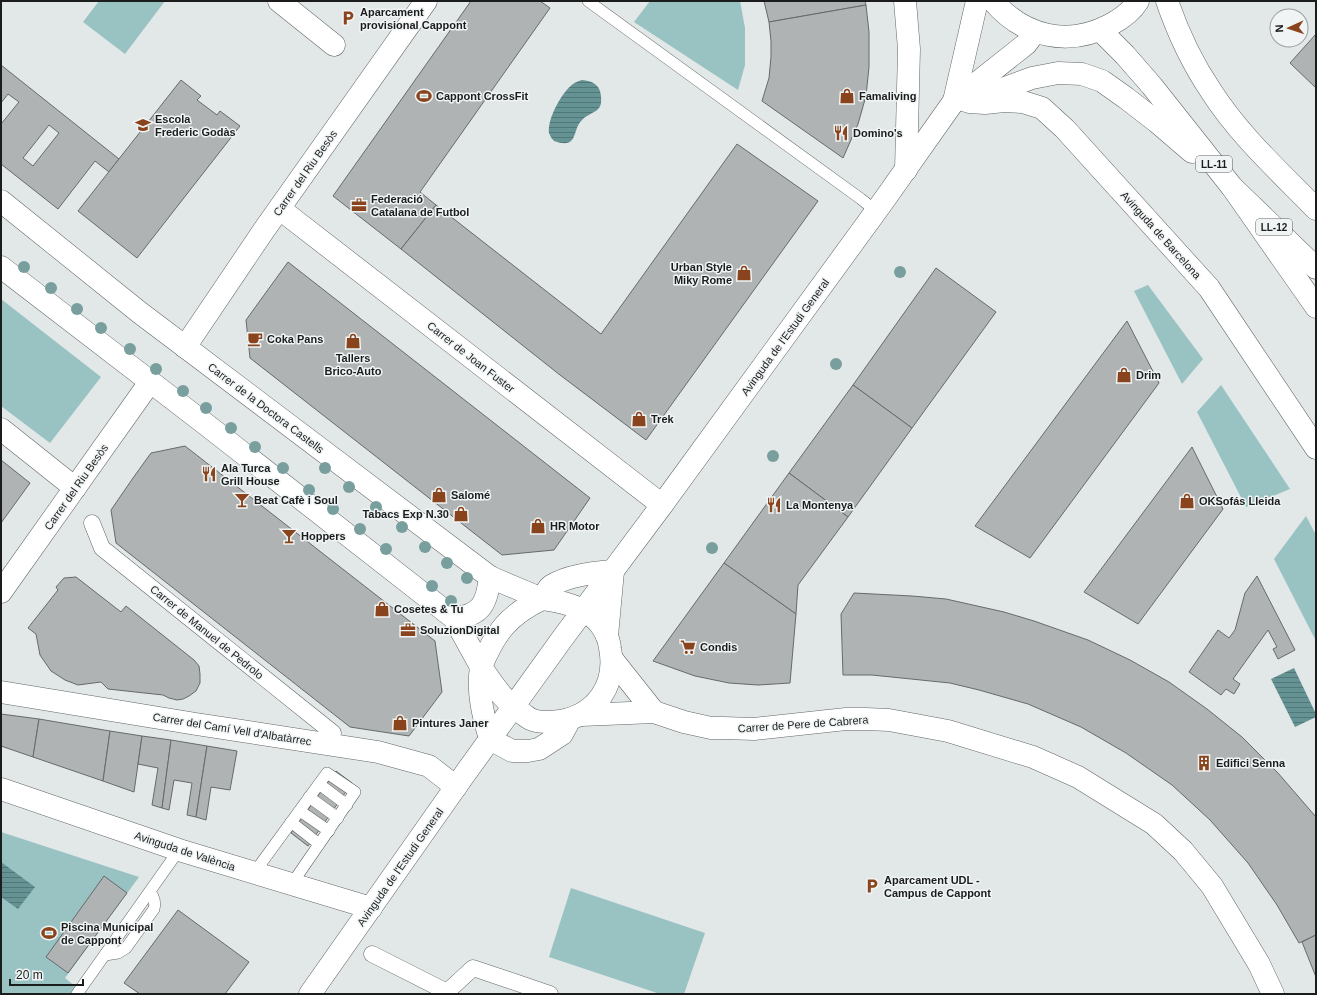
<svg xmlns="http://www.w3.org/2000/svg" width="1317" height="995" font-family="Arial,sans-serif">
  <style>
    .green { fill: #99c3c3 }
    .water { fill: url(#water-rules) }
    .building { fill: #afb3b3; stroke: #666a6a; fill-rule: evenodd }
    .lines { fill: none; stroke-linecap: round; stroke-linejoin: round }
    .service-casing { stroke: #626666; stroke-width: 12 }
    .pedestrian-casing { stroke: #626666; stroke-width: 17 }
    .minor-casing { stroke: #626666; stroke-width: 23 }
    .tertiary-casing { stroke: #626666; stroke-width: 23 }
    .secondary-casing { stroke: #626666; stroke-width: 23 }
    .primary-casing { stroke: #626666; stroke-width: 23 }
    .motorway-casing { stroke: #626666; stroke-width: 23 }
    .service { stroke: #fff; stroke-width: 11 }
    .pedestrian { stroke: #fff; stroke-width: 16 }
    .minor { stroke: #fff; stroke-width: 22 }
    .tertiary { stroke: #fff; stroke-width: 22 }
    .secondary { stroke: #fff; stroke-width: 22 }
    .primary { stroke: #fff; stroke-width: 22 }
    .motorway { stroke: #fff; stroke-width: 22 }
    .tree { fill: #789e9e }
    .labels { text-anchor: middle; dominant-baseline: central; stroke-width: 3; stroke-linejoin: round; paint-order: stroke }
    .shield { fill: #f0f4f4; stroke: #5b5e5e; stroke-width: 1 }
    .shield-label { font-size: 10px; font-weight: bold; fill: #1b1d1d }
    .poi-label { font-size: 11px; font-weight: bold; fill: #1b1d1d; stroke: #f0f4f4; text-anchor: start }
    .street-label { font-size: 11px; fill: #1b1d1d; stroke: #f0f4f4 }
  </style>
  <defs>
    <pattern id="water-rules" width="6" height="5" patternUnits="userSpaceOnUse"><rect width="6" height="5" fill="#659394"/><path d="M0 2.5h6" fill="none" stroke="#527778"/></pattern>
  </defs>
  <rect width="100%" height="100%" fill="#e2e7e7"/>
  <g class="green">
    <path d="M99,1h66l-40,53 -42,-32z"/>
    <path d="M650,1h90l5,27v37l-7,25 -104,-68z"/>
    <path d="M1148,285l55,74 -21,25 -48,-93z"/>
    <path d="M1,299l100,78 -51,66 -49,-37z"/>
    <path d="M1221,385l69,104 -44,18 -49,-95z"/>
    <path d="M1306,516l10,19v106l-42,-82z"/>
    <path d="M1,832l138,45 -74,101 11,9 -6,7h-69z"/>
    <path d="M571,888l134,45 -21,61h-24l-111,-37z"/>
  </g>
  <g class="water">
    <path d="M582,80c10,1 18,4 19,16 0,4 1,8 -2,12 -4,5 -11,6 -16,11 -12,10 -3,31 -29,22 -2,-2 -4,-5 -5,-8 -2,-14 13,-41 24,-49 2,-2 6,-3 9,-4z"/>
    <path d="M1294,668l22,46v3l-21,10 -24,-48z"/>
    <path d="M1,862l34,25 -17,22 -17,-12z"/>
  </g>
  <g class="building">
    <path d="M471,1h69l10,7 -130,184 16,13 -35,44 -68,-53z"/>
    <path d="M764,1h101l1,4 -97,17z"/>
    <path d="M866,5l3,27v35l-3,29 -8,28 -15,34 -81,-57 7,-23 2,-21v-16l-2,-19z"/>
    <path d="M1316,34v54l-26,-25z"/>
    <path d="M1,65l118,94 -10,13 -14,-11 -37,48 -57,-45v-40l18,-22 -11,-8 -7,9zM49,125l10,8 -26,33 -10,-8z"/>
    <path d="M181,80l20,16 -4,4 20,15 3,-4 20,15 -103,132 -59,-47z"/>
    <path d="M737,144l81,57 -172,239 -86,-65 -159,-126 35,-44 165,129z"/>
    <path d="M288,262l302,236 -36,52 -52,5 -252,-197 -4,-38z"/>
    <path d="M936,268l60,44 -84,116 -59,-43z"/>
    <path d="M1127,321l32,62 -129,175 -55,-32z"/>
    <path d="M853,385l59,43 -64,89 -59,-44z"/>
    <path d="M185,446l250,195 7,51 -33,44 -59,-9 -234,-184 -5,-33 22,-32 18,-25z"/>
    <path d="M1192,447l31,62 -85,115 -54,-32z"/>
    <path d="M1,460l29,23 -29,40z"/>
    <path d="M789,473l59,44 -50,68 -2,29 -72,-51z"/>
    <path d="M724,563l72,51 -6,69 -32,2 -29,-2 -34,-7 -42,-15z"/>
    <path d="M1257,576l38,74 -17,9 -5,-10 4,-2 -9,-17 -35,49 7,5 -6,10 -8,-5 -5,6 -32,-23 29,-42 11,8 6,-8 10,-37z"/>
    <path d="M76,577l45,35 5,-6 68,54 5,6 1,8v9l-4,8 -7,5 -6,3 -6,1 -8,-2 -6,-3 -55,-6 -7,-7 -23,3 -13,-5 -14,-9 -11,-16 -4,-21 -8,-6 30,-38 -2,-3 8,-9z"/>
    <path d="M854,593l58,3 34,3 58,13 30,9 54,19 42,20 39,22 38,27 35,28 36,36 38,44v118l-17,8 -22,-38 -29,-42 -38,-43 -38,-35 -46,-32 -45,-26 -53,-23 -49,-14 -29,-7 -78,-8h-29l-2,-61z"/>
    <path d="M1,714l38,5 -6,38 -32,-11z"/>
    <path d="M39,719l71,12 -7,50 -70,-24z"/>
    <path d="M110,731l32,5 -8,56 -31,-11z"/>
    <path d="M142,736l29,4 -9,68 -10,-3 6,-37 -20,-4z"/>
    <path d="M171,740l36,6 -11,71 -9,-2 5,-32 -18,-3 -5,30 -7,-2z"/>
    <path d="M207,746l30,5 -7,39 -19,-3 -5,33 -10,-3z"/>
    <path d="M336,771l16,12 -44,63 -17,-13z"/>
    <path d="M104,876l23,17 -59,80 -22,-16z"/>
    <path d="M178,910l71,52 -24,32h-85l-16,-11z"/>
    <path d="M1316,935v42l-14,-35z"/>
  </g>
  <g class="lines">
    <g class="service-casing">
      <g id="service">
        <path d="M588,1l273,198 15,12"/>
        <path d="M319,784l28,21"/>
        <path d="M309,797l29,21"/>
        <path d="M300,811l29,20"/>
        <path d="M291,822l28,22"/>
        <path d="M254,873l73,-100 28,19 -64,93"/>
        <path d="M105,955l13,-2 8,-5 28,-39c2,-7 0,-12 -4,-17"/>
        <path d="M77,994l102,-144"/>
      </g>
    </g>
    <g class="pedestrian-casing">
      <g id="pedestrian">
        <path d="M92,523l10,25 231,185"/>
        <path d="M372,954l75,38 26,-24 77,26"/>
      </g>
    </g>
    <g class="minor-casing">
      <g id="minor">
        <path d="M279,1l55,44"/>
        <path d="M905,1l4,48 -3,121"/>
        <path d="M969,102l16,1 19,-2 19,1 19,6 23,21 144,159 107,160"/>
        <path d="M280,209l382,296"/>
        <path d="M185,347l79,-117 162,-229"/>
        <path d="M1,429l74,59"/>
        <path d="M1,592l149,-210"/>
        <path d="M542,599c3,-4 5,-10 9,-13 17,-11 42,-13 62,-15l-6,65"/>
        <path d="M454,618c28,-2 33,-16 36,-41"/>
        <path d="M612,659l42,53"/>
        <path d="M481,667c-4,25 2,48 9,72l22,12h16l11,-2 23,-15 8,-15"/>
        <path d="M1,692l195,32 182,28 51,14 27,21"/>
        <path d="M581,715l73,-3 30,10 27,6h12l31,1 92,-10h20l23,1 59,11 85,26 45,20 76,47 29,27 29,35 47,78 14,30"/>
      </g>
    </g>
    <g class="tertiary-casing">
      <g id="tertiary">
        <path d="M1,201l138,111 351,265 52,22"/>
        <path d="M1,267l207,159 246,192 27,49"/>
        <path d="M1,789l178,61 192,58"/>
      </g>
    </g>
    <g class="secondary-casing">
      <g id="secondary">
        <path d="M954,101l23,-100"/>
        <path d="M542,599c18,2 36,6 51,18 9,7 16,20 17,31 7,36 -13,67 -50,73 -8,1 -19,2 -27,-1 -4,-1 -7,-4 -10,-6 -19,-12 -30,-30 -42,-47 14,-34 27,-52 61,-68z"/>
        <path d="M310,994l152,-216 100,-139 100,-134 220,-302 72,-102 72,-57 9,-12"/>
      </g>
    </g>
    <g class="primary-casing">
      <g id="primary">
        <path d="M993,1c31,36 75,46 117,24 11,-6 22,-14 28,-24"/>
        <path d="M1167,1c11,32 25,62 44,90 28,44 68,80 105,118"/>
        <path d="M1100,30l25,25 27,31 80,101 84,120"/>
        <path d="M954,101l29,-5 49,-18 26,-5 24,1 20,7 24,17 31,24 35,30"/>
      </g>
    </g>
    <g class="motorway-casing">
      <path id="motorway" d="M1232,187l84,81"/>
    </g>
    <use href="#service" class="service"/>
    <use href="#pedestrian" class="pedestrian"/>
    <use href="#minor" class="minor"/>
    <use href="#tertiary" class="tertiary"/>
    <use href="#secondary" class="secondary"/>
    <use href="#primary" class="primary"/>
    <use href="#motorway" class="motorway"/>
  </g>
  <g class="tree">
    <circle cx="24" cy="267" r="6"/>
    <circle cx="900" cy="272" r="6"/>
    <circle cx="51" cy="288" r="6"/>
    <circle cx="77" cy="309" r="6"/>
    <circle cx="101" cy="328" r="6"/>
    <circle cx="130" cy="349" r="6"/>
    <circle cx="836" cy="364" r="6"/>
    <circle cx="156" cy="369" r="6"/>
    <circle cx="183" cy="391" r="6"/>
    <circle cx="206" cy="408" r="6"/>
    <circle cx="231" cy="428" r="6"/>
    <circle cx="255" cy="447" r="6"/>
    <circle cx="773" cy="456" r="6"/>
    <circle cx="283" cy="468" r="6"/>
    <circle cx="325" cy="468" r="6"/>
    <circle cx="349" cy="487" r="6"/>
    <circle cx="309" cy="490" r="6"/>
    <circle cx="376" cy="507" r="6"/>
    <circle cx="333" cy="509" r="6"/>
    <circle cx="402" cy="527" r="6"/>
    <circle cx="360" cy="529" r="6"/>
    <circle cx="425" cy="547" r="6"/>
    <circle cx="712" cy="548" r="6"/>
    <circle cx="386" cy="549" r="6"/>
    <circle cx="447" cy="563" r="6"/>
    <circle cx="467" cy="578" r="6"/>
    <circle cx="432" cy="586" r="6"/>
    <circle cx="451" cy="601" r="6"/>
  </g>
  <defs>
    <g id="parking-bare" transform="scale(1.2)"><path d="M-3.5-5.5H1a3.5 3.5 0 0 1 0 7H-1V5.5H-3.5ZM-1-3.4V-.6H.8a1.4 1.4 0 0 0 0-2.8Z" fill="#8a441d" stroke="#f0f4f4" stroke-width="2.5" paint-order="stroke"/></g>
    <g id="stadium-bare" transform="scale(1.2)"><path d="M0-5a6.5 5 0 1 0 0 10a6.5 5 0 1 0 0-10ZM-3.5-1.8h7v3.6h-7Z" fill="#8a441d" stroke="#f0f4f4" stroke-width="2.5" paint-order="stroke"/></g>
    <g id="shop-bare" transform="scale(1.2)"><path d="M-5-2.5h2.3a2.7 3.5 0 0 1 5.4 0H5L5.5 6h-11ZM-1.5-2.5h3a1.5 2.3 0 0 0-3 0Z" fill="#8a441d" stroke="#f0f4f4" stroke-width="2.5" paint-order="stroke"/></g>
    <g id="school-bare" transform="scale(1.2)"><path d="M0-5L7-2L0 1L-7-2ZM-4 1L0 2.5L4 1V4Q0 6-4 4Z" fill="#8a441d" stroke="#f0f4f4" stroke-width="2.5" paint-order="stroke"/></g>
    <g id="restaurant-bare" transform="scale(1.2)"><path d="M-5-6h1v4h1v-4h1v4h1v-4h1v5L-1.5 .5V6h-2V.5L-5-1ZM5-6V6H3V1.5H1.5Q1.5-4 5-6Z" fill="#8a441d" stroke="#f0f4f4" stroke-width="2.5" paint-order="stroke"/></g>
    <g id="office-bare" transform="scale(1.2)"><path d="M-6-3h4V-5.5h4V-3h4V5H-6ZM-1-4.5V-3h2v-1.5ZM-6 0V1H6V0Z" fill="#8a441d" stroke="#f0f4f4" stroke-width="2.5" paint-order="stroke"/></g>
    <g id="cafe-bare" transform="scale(1.2)"><path d="M-5.5-4.5H6V0H3Q3 3.5 0 3.5H-2.5Q-5.5 3.5-5.5 0ZM3-3.2v2h1.7v-2ZM-6 4.5H4V6H-6Z" fill="#8a441d" stroke="#f0f4f4" stroke-width="2.5" paint-order="stroke"/></g>
    <g id="bar-bare" transform="scale(1.2)"><path d="M-6-5H6L.8 .8V4.5H3.5V6h-7V4.5H-.8V.8Z" fill="#8a441d" stroke="#f0f4f4" stroke-width="2.5" paint-order="stroke"/></g>
    <g id="supermarket-bare" transform="scale(1.2)"><path d="M-6-5.5h2.5l.6 2H6L4.5 2H-2.5L-4.4-4H-6ZM-1.5 3.2a1.3 1.3 0 1 0 .1 0ZM3 3.2a1.3 1.3 0 1 0 .1 0Z" fill="#8a441d" stroke="#f0f4f4" stroke-width="2.5" paint-order="stroke"/></g>
    <g id="building-bare" transform="scale(1.2)"><path d="M-4-6H4V6H1V3H-1V6H-4ZM-2.5-4.3h1.7v1.8h-1.7ZM.8-4.3h1.7v1.8H.8ZM-2.5-1h1.7V.8h-1.7ZM.8-1h1.7V.8H.8Z" fill="#8a441d" stroke="#f0f4f4" stroke-width="2.5" paint-order="stroke"/></g>
  </defs>
  <g fill-rule="evenodd">
    <use href="#parking-bare" x="348" y="18"/>
    <use href="#stadium-bare" x="424" y="96"/>
    <use href="#shop-bare" x="847" y="96"/>
    <use href="#school-bare" x="143" y="125"/>
    <use href="#restaurant-bare" x="841" y="133"/>
    <use href="#office-bare" x="359" y="205"/>
    <use href="#shop-bare" x="744" y="273"/>
    <use href="#cafe-bare" x="255" y="339"/>
    <use href="#shop-bare" x="353" y="341"/>
    <use href="#shop-bare" x="1124" y="375"/>
    <use href="#shop-bare" x="639" y="419"/>
    <use href="#restaurant-bare" x="209" y="474"/>
    <use href="#shop-bare" x="439" y="495"/>
    <use href="#bar-bare" x="242" y="500"/>
    <use href="#shop-bare" x="1187" y="501"/>
    <use href="#restaurant-bare" x="774" y="505"/>
    <use href="#shop-bare" x="461" y="514"/>
    <use href="#shop-bare" x="538" y="526"/>
    <use href="#bar-bare" x="289" y="536"/>
    <use href="#shop-bare" x="382" y="609"/>
    <use href="#office-bare" x="408" y="630"/>
    <use href="#supermarket-bare" x="688" y="647"/>
    <use href="#shop-bare" x="400" y="723"/>
    <use href="#building-bare" x="1204" y="763"/>
    <use href="#parking-bare" x="872" y="886"/>
    <use href="#stadium-bare" x="49" y="933"/>
  </g>
  <g class="labels">
    <g class="shield">
      <rect x="1196" y="156" width="36" height="16" rx="3"/>
      <rect x="1256" y="219" width="36" height="16" rx="3"/>
    </g>
    <g class="shield-label">
      <text x="1214" y="164">LL-11</text>
      <text x="1274" y="227">LL-12</text>
    </g>
    <g class="poi-label">
      <text x="360" y="12">Aparcament<tspan x="360" dy="13">provisional Cappont</tspan></text>
      <text x="436" y="96">Cappont CrossFit</text>
      <text x="859" y="96">Famaliving</text>
      <text x="155" y="119">Escola<tspan x="155" dy="13">Frederic Godàs</tspan></text>
      <text x="853" y="133">Domino's</text>
      <text x="371" y="199">Federació<tspan x="371" dy="13">Catalana de Futbol</tspan></text>
      <text x="732" y="267" text-anchor="end">Urban Style<tspan x="732" dy="13">Miky Rome</tspan></text>
      <text x="267" y="339">Coka Pans</text>
      <text x="353" y="358" text-anchor="middle">Tallers<tspan x="353" dy="13">Brico-Auto</tspan></text>
      <text x="1136" y="375">Drim</text>
      <text x="651" y="419">Trek</text>
      <text x="221" y="468">Ala Turca<tspan x="221" dy="13">Grill House</tspan></text>
      <text x="451" y="495">Salomé</text>
      <text x="254" y="500">Beat Cafè i Soul</text>
      <text x="1199" y="501">OKSofás Lleida</text>
      <text x="786" y="505">La Montenya</text>
      <text x="449" y="514" text-anchor="end">Tabacs Exp N.30</text>
      <text x="550" y="526">HR Motor</text>
      <text x="301" y="536">Hoppers</text>
      <text x="394" y="609">Cosetes &amp; Tu</text>
      <text x="420" y="630">SoluzionDigital</text>
      <text x="700" y="647">Condis</text>
      <text x="412" y="723">Pintures Janer</text>
      <text x="1216" y="763">Edifici Senna</text>
      <text x="884" y="880">Aparcament UDL -<tspan x="884" dy="13">Campus de Cappont</tspan></text>
      <text x="61" y="927">Piscina Municipal<tspan x="61" dy="13">de Cappont</tspan></text>
    </g>
    <g class="street-label">
      <text transform="translate(305 173) rotate(-55)">Carrer del Riu Besòs</text>
      <text transform="translate(1161 235) rotate(48)">Avinguda de Barcelona</text>
      <text transform="translate(785 337) rotate(-54)">Avinguda de l'Estudi General</text>
      <text transform="translate(471 357) rotate(38)">Carrer de Joan Fuster</text>
      <text transform="translate(266 408) rotate(37)">Carrer de la Doctora Castells</text>
      <text transform="translate(76 487) rotate(-55)">Carrer del Riu Besòs</text>
      <text transform="translate(207 632) rotate(39)">Carrer de Manuel de Pedrolo</text>
      <text transform="translate(803 724) rotate(-4)">Carrer de Pere de Cabrera</text>
      <text transform="translate(232 729) rotate(9)">Carrer del Camí Vell d'Albatàrrec</text>
      <text transform="translate(185 851) rotate(18)">Avinguda de València</text>
      <text transform="translate(400 867) rotate(-55)">Avinguda de l'Estudi General</text>
    </g>
  </g>
  <rect width="1317" height="995" fill="none" stroke="#1b1d1d" stroke-width="4"/>
  <g transform="translate(1289 28) rotate(267)"><circle r="19" fill="#f0f4f4" stroke="#9b9e9e"/>
  <path d="M0-3L7 15L0 10L-7 15Z" fill="#8a441d"/>
  <text y="-6" font-size="11" font-weight="bold" text-anchor="middle" fill="#1b1d1d">N</text>
  </g>
  <path d="M10 979v6h73v-6" fill="none" stroke="#1b1d1d" stroke-width="2"/>
  <text x="16" y="979" font-size="12" fill="#1b1d1d" stroke="#f0f4f4" stroke-width="3" paint-order="stroke">20 m</text>
</svg>
